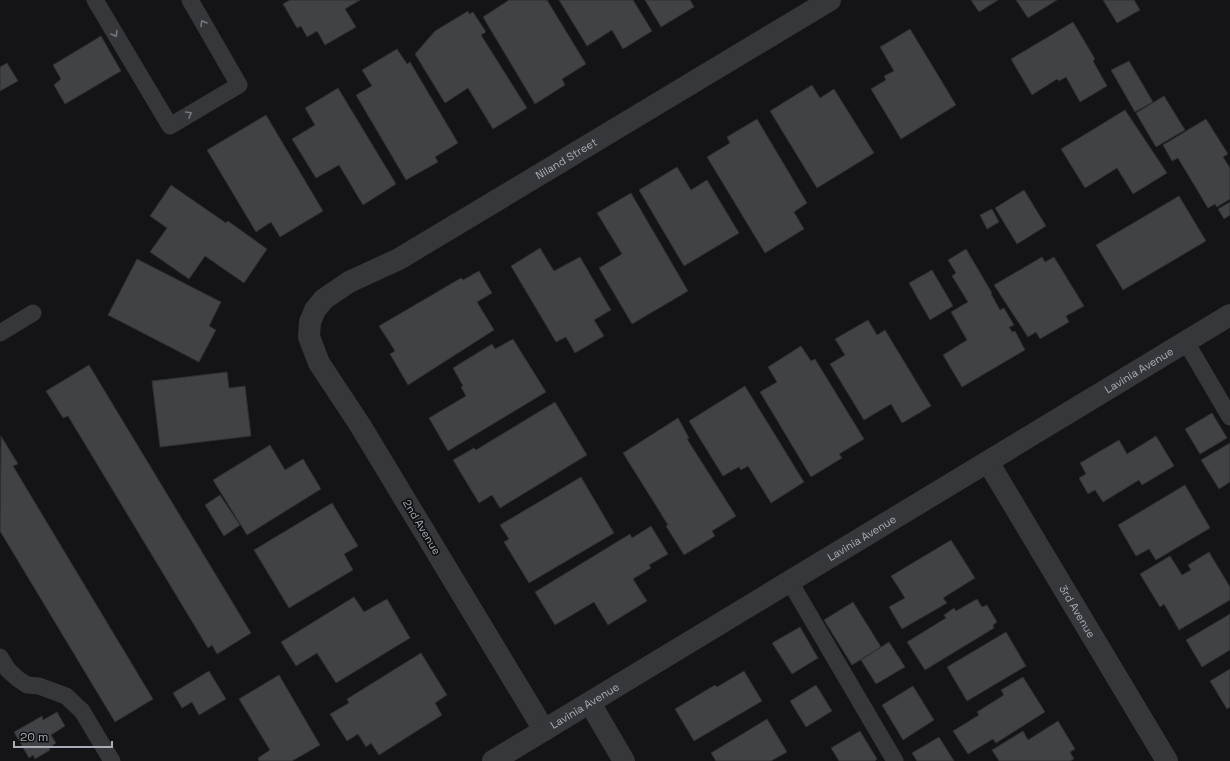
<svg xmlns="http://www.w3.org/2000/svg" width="1230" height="761" font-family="'Space Grotesk',sans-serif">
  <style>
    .building { fill: #404246; stroke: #2e2f32 }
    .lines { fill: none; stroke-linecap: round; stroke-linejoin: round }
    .service { stroke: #35373b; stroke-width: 17 }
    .minor { stroke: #35373b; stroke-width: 22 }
    .oneway { stroke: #73787f }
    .labels { text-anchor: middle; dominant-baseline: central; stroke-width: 3.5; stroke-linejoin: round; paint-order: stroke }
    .street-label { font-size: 11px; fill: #a6adb6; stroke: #0f0f11 }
  </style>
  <rect width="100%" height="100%" fill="#141416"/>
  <g class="building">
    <path d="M290,0h70l-15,9 11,18 -31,18 -8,-14 -10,6 -6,-11 -4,2 -14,-24z"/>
    <path d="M509,0h38l39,64 -24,15 3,6 -30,19 -52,-87z"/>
    <path d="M559,0h74l19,31 -29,18 -11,-19 -25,16z"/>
    <path d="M645,0h45l4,7 -33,20z"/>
    <path d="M971,0h27l-19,12z"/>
    <path d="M1016,0h41l-29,18z"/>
    <path d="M1103,0h31l6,10 -23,13z"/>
    <path d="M468,11l1,3 4,-2 13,20 -5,3 46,73 -34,21 -25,-41 -23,15 -30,-49 20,-23z"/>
    <path d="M1073,22l22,37 -2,2 14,25 -27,16 -14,-25 -7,4 -2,-2 -25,16 -21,-36z"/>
    <path d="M910,29l46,76 -55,34 -30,-50 15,-9 -2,-4 10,-5 -14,-24z"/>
    <path d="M101,36l20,35 -56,33 -11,-19 7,-6 -8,-14z"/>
    <path d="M397,49l10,15 3,-2 48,81 -23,14 3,5 -32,18 -50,-85 16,-9 -10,-16z"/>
    <path d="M1129,61l24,41 -18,10 -24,-42z"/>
    <path d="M7,63l11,18 -18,10v-24z"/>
    <path d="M812,85l8,13 14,-9 40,64 -57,35 -47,-77z"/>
    <path d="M338,88l58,96 -33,21 -24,-40 -23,13 -24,-39 23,-14 -10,-17z"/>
    <path d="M1164,96l21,34 -29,17 -20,-34z"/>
    <path d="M1125,110l42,63 -34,21 -16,-26 -32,20 -24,-39z"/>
    <path d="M266,115l57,96 -43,26 -9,-15 -15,10 -49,-82z"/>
    <path d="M757,119l50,84 -13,9 10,17 -39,24 -58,-96 23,-14 -3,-6z"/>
    <path d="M1206,119l22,35 -5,3 7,11v31l-13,8 -2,-3 -7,4 -30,-50 -6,3 -9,-16z"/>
    <path d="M677,167l14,23 16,-10 32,53 -55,33 -45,-76z"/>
    <path d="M171,185l55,38 2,-2 39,28 -23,34 -39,-27 -16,23 -39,-27 17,-24 -17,-12z"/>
    <path d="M1024,190l22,36 -29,18 -22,-36z"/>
    <path d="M631,193l57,98 -56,33 -33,-56 23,-14 -25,-41z"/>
    <path d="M1179,196l27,45 -83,49 -27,-45z"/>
    <path d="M1230,202v13l-6,4 -6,-10z"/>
    <path d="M992,209l7,13 -12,7 -7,-14z"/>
    <path d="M540,248l14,23 26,-14 31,53 -17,10 10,16 -29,17 -9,-16 -10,5 -45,-76z"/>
    <path d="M966,249l26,44 -1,1 9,16 4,-2 10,17 -5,2 3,5 3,-1 10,19 -63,37 -19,-32 24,-15 -16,-28 17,-10 -16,-26 4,-3 -8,-13z"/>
    <path d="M1042,257l3,5 9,-5 30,49 -18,10 3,6 -29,17 -4,-7 -8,5 -34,-52z"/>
    <path d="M137,259l84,43 -12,24 7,4 -17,32 -91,-47z"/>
    <path d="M932,270l21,36 -23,14 -21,-37z"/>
    <path d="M479,271l13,22 -15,9 17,28 -86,55 -18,-31 5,-3 -16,-25 82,-48 2,2z"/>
    <path d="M868,320l9,15 8,-5 46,76 -29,17 -11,-19 -27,16 -34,-56 15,-9 -10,-16z"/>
    <path d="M513,339l33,53 -98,59 -19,-33 37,-22 -5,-9 2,-1 -10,-18 39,-24 3,5z"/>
    <path d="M801,346l10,15 4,-2 49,80 -25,15 3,4 -31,19 -51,-85 17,-10 -9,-15z"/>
    <path d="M89,365l162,268 -34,21 -5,-9 -4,3 -140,-232 -5,2 -17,-27z"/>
    <path d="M227,372l2,16 16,-2 6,50 -91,11 -8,-66z"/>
    <path d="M745,386l59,96 -33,21 -23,-37 -7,4 -2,-3 -16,9 -34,-55z"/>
    <path d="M555,402l32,53 -87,53 -8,-13 -13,8 -26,-43 21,-12 2,2z"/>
    <path d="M1212,413l15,25 -27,16 -15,-25z"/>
    <path d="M678,418l11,20 -2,1 49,77 -24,15 3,5 -31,19 -18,-29 2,-1 -45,-72z"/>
    <path d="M1,436l17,28 -5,2 140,233 -38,23 -115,-191z"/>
    <path d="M1156,436l18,30 -32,19 -3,-5 -36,22 -8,-12 -7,4 -9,-16 7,-4 -6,-11 39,-23 8,14z"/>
    <path d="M1230,443v39l-11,7 -18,-29z"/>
    <path d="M270,445l15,25 18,-11 18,30 -74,46 -34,-55z"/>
    <path d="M581,477l33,56 -85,50 -25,-41 5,-3 -9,-14z"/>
    <path d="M1185,485l25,43 -54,32 -7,-11 -13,7 -18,-31z"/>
    <path d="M220,495l20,30 -16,11 -19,-31z"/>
    <path d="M332,503l26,43 -14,8 9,16 -64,38 -35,-58z"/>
    <path d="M651,526l17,28 -19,11 2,3 -18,11 14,22 -39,24 -14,-23 -39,23 -20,-33 95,-58 2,4z"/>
    <path d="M951,540l24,38 -32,20 4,5 -45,26 -13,-22 16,-9 -14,-22z"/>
    <path d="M1209,552l21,35v13l-51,30 -15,-26 -4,3 -20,-33 30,-18 12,19 9,-5 -3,-5z"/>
    <path d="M354,597l10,15 23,-13 23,39 -74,45 -19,-30 -21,13 -15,-24z"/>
    <path d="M977,599l5,8 5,-2 10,17 -4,3 1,3 -69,42 -18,-28 39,-24 -2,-3 10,-7 2,3z"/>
    <path d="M853,602l28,45 -29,18 -28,-45z"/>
    <path d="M1230,614v36l-28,17 -16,-27z"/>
    <path d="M800,627l18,31 -26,16 -20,-31z"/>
    <path d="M1006,632l20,34 -59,35 -20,-34z"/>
    <path d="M889,642l16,25 -29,17 -15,-24z"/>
    <path d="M421,653l26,42 -12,8 7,12 -63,40 -8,-12 -5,4 -8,-13 -11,7 -17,-27 19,-11 -2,-4z"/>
    <path d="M1230,669v38l-3,2 -17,-28z"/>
    <path d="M209,671l17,28 -27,16 -7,-13 -10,6 -9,-15z"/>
    <path d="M744,671l18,30 -68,40 -19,-32 40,-24 2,2z"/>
    <path d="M279,675l41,70 -28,16h-33l-1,-3 12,-8 -31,-51z"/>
    <path d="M1023,677l22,35 -49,31 -3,-4 -25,15 -15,-23 26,-16 -2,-3 27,-17 -3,-5z"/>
    <path d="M816,685l16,26 -26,16 -16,-26z"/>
    <path d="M913,686l21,34 -31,20 -21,-35z"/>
    <path d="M57,712l8,14 -14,9 5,8 -7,5 1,2 -15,9 -2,-4 -4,3 -15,-26 28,-16 1,4z"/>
    <path d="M767,719l20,33 -16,9h-55l-5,-8z"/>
    <path d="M1058,721l17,28 -5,3 4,7 -4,2h-71l-7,-11 31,-19 5,9z"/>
    <path d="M860,731l17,28 -2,2h-36l-8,-13z"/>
    <path d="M939,737l15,24h-37l-5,-8z"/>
  </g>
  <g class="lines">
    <g class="service">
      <path d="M95,0l75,126 69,-41 -49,-85"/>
      <path d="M0,333l33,-20"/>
      <path d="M1186,342l44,75"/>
      <path d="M790,582l105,179"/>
      <path d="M0,657l8,13 10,9 9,6 12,1 27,10 16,15 30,50"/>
    </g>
    <g class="minor">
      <path id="s1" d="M988,462l179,299"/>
      <path d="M590,703l34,58"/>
      <path id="s2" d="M544,730l-184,-305 -41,-62 -10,-26 1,-15 5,-12 9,-11 25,-17 50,-23 431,-259"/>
      <path id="s3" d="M493,761l737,-446"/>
    </g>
  </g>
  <defs><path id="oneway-chevron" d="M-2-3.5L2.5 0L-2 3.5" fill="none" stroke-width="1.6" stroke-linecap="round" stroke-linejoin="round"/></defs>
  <g class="oneway">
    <use href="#oneway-chevron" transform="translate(203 23) rotate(-120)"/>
    <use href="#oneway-chevron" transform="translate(115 34) rotate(59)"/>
    <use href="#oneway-chevron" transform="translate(189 114) rotate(-30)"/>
  </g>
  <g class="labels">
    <g class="street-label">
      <text stroke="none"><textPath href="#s2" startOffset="781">Niland Street</textPath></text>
      <text stroke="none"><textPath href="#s3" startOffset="755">Lavinia Avenue</textPath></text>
      <text transform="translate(422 527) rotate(59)">2nd Avenue</text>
      <text stroke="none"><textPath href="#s3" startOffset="431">Lavinia Avenue</textPath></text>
      <text stroke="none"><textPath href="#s1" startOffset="174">3rd Avenue</textPath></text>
      <text stroke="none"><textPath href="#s3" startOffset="107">Lavinia Avenue</textPath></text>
    </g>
  </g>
  <path d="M14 741v6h98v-6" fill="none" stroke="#a6adb6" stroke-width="2"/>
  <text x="20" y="741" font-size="12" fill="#a6adb6" stroke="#0f0f11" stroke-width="3" paint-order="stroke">20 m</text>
</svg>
